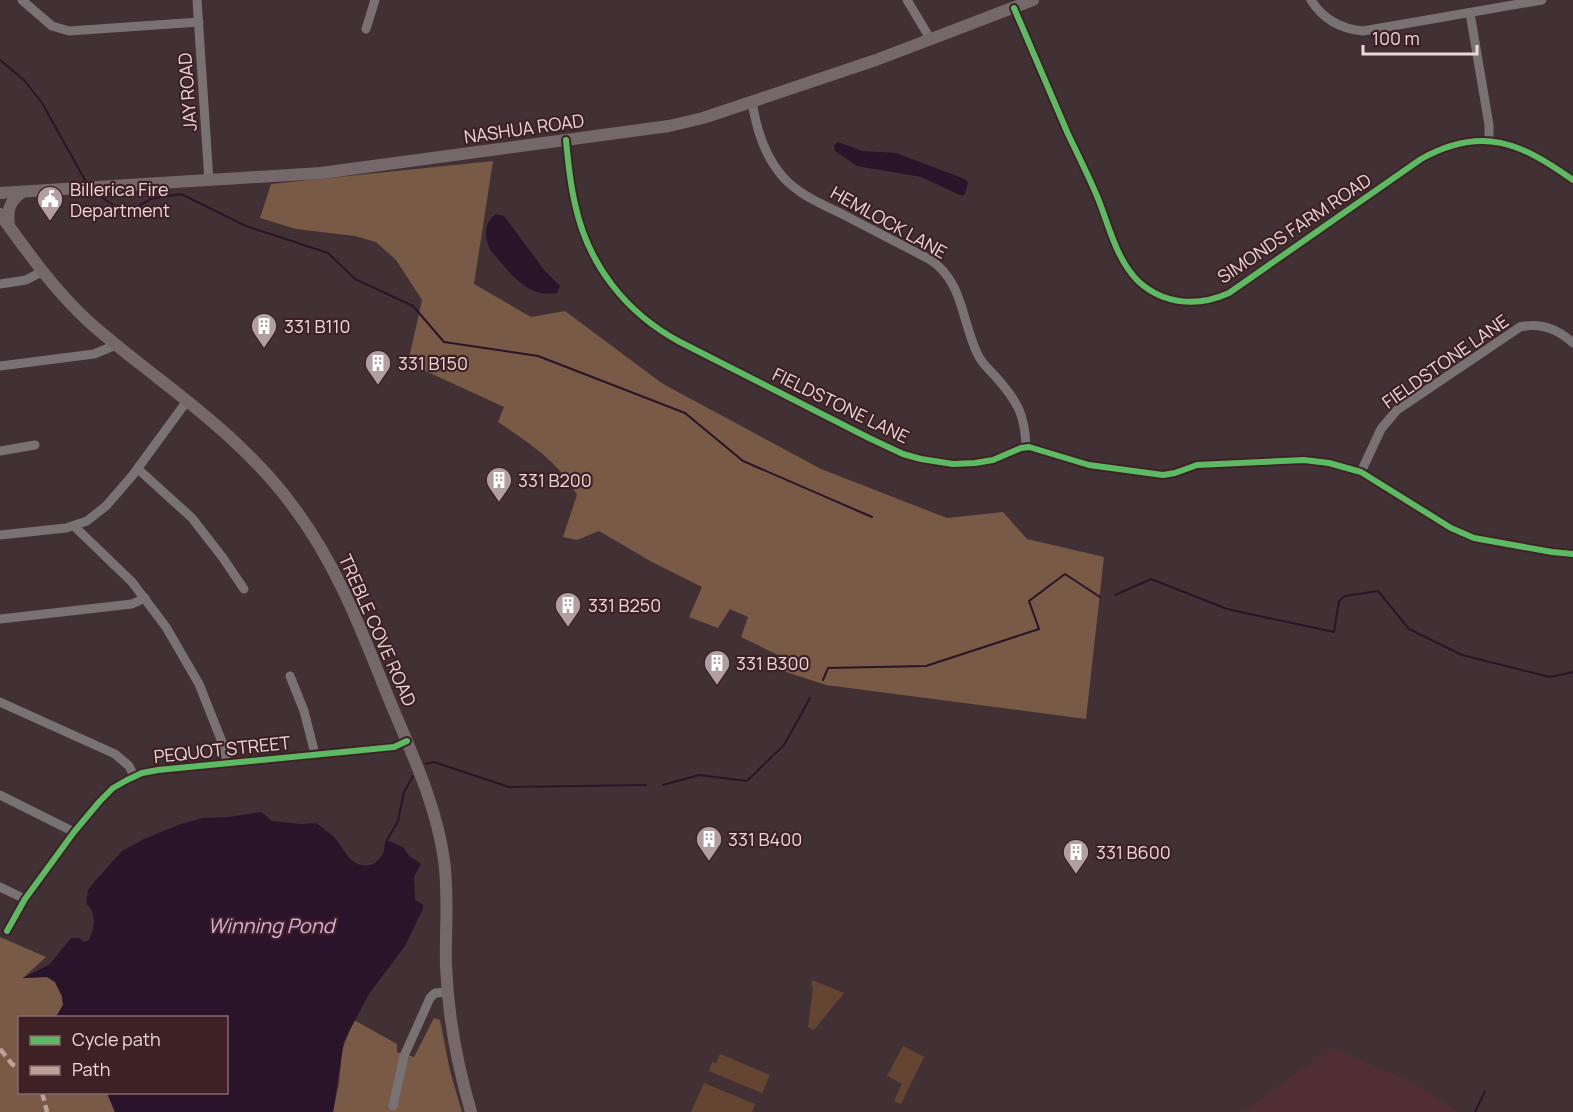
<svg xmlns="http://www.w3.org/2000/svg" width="1573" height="1112" font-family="Manrope,sans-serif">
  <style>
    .built { fill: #512e34 }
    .green { fill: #634532 }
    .forest { fill: #785a46 }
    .water { fill: #2a142a }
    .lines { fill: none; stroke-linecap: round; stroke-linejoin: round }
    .stream { stroke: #2a142a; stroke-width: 2 }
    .minor { stroke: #787275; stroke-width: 9 }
    .major { stroke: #75686b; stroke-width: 12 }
    .quiet { stroke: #bda197; stroke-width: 4.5; stroke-dasharray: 9 4.5; stroke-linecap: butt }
    .cycleway-casing { stroke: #3d2125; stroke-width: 10 }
    .cycleway { stroke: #5cba63; stroke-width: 6 }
    .labels { text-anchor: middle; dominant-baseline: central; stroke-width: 4.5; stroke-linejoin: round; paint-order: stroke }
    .street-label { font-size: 18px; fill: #ecd8da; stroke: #3d2125 }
    .poi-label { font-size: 18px; fill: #ecd8da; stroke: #3d2125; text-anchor: start }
    .water-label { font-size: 20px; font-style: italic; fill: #dfafe1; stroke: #3d2125 }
  </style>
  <rect width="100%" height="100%" fill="#423134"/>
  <path class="built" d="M1331,1048l82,35 45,29h-215z"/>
  <g class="green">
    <path d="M812,980l32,13 -30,37 -6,-3 5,-40 -2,-1z"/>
    <path d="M903,1046l21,11 -23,47 -7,-3 8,-17 -15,-8z"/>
    <path d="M720,1054l50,21 -8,18 -53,-22 3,-9 4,1z"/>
    <path d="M704,1083l51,21 -3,8h-61z"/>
  </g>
  <g class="forest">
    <path d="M493,161l-19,123 57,33 34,-6 98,73 158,85 126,49 56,-6 24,27 77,18 -18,162 -260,-34 -43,-14 -1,-14 -41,-20 7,-20 -18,-8 -12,19 -29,-11 13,-30 -50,-25 -53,-31 -22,9 -14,-3 14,-42c-18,-33 -48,-52 -79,-73l6,-15 -96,-44 14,-63 -26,-40 -20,-18 -21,-6 -59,-7 -36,-11 11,-34z"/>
    <path d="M0,937l46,20 -23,21 24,-1 8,5 7,15 1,8 -7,12 -36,1v74l87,1 8,19h-115z"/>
    <path d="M434,1018l6,2 10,51 12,41h-129l6,-29 3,-33 12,-30 43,24v8l17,5z"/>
  </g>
  <g class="water">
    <path d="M838,142l24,9 34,2 69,26 3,4 -3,11 -3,2 -41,-19 -64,-11 -22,-15 -1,-6z"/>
    <path d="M496,214l8,2 41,55 15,15 -3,7c-31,6 -48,-22 -66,-42 -7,-13 -8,-28 5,-37z"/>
    <path d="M261,812l11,9 29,3 15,-1c6,5 13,9 19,15 9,11 16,31 35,27 4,-1 8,-4 11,-8 5,-6 2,-11 5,-17l17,7 6,9 12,8 -7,13 1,23 8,5v4l-18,37 -36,48 -25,47 -11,71h-218l-8,-19 119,-1v-74l-170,-1 7,-12 -1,-9 -7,-14 -8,-5 -24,1 27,-14 21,-26h8l5,4 5,-2c6,-13 8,-26 -3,-37l2,-13 7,-9 27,-30 24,-13 35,-14 21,-6 27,-1z"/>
  </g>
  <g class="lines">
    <g class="stream">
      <path d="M0,60l24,20 18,23 43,77"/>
      <path d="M97,194l28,19 26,-14 30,-5 65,32 82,27 27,26 58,27 31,36 94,14 147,57 58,48 129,56"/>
      <path d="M1115,595l36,-16 76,30 107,23 5,-31 6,-5 33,-5 31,38 53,26 88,22 23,-5"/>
      <path d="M823,680l5,-12 98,-2 113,-37 -10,-28 36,-27 35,23"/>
      <path d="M426,764l8,-2 75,25 137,-2"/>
      <path d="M663,785l36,-10 48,6 37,-36 26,-47"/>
      <path d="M386,842l12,-21 6,-29 9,-16"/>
      <path d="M1475,1112l10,-21"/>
    </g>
    <g class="minor">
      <path d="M22,0l30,26 17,5 130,-9"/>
      <path d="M197,0l12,181"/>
      <path d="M907,0l24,40"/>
      <path d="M1311,0c12,19 30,29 52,31l179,-31"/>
      <path d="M1014,8c18,42 36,84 54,126 10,21 20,41 29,62 12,29 19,64 42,86 26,23 59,25 90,11l192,-134c61,-34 100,-16 152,21"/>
      <path d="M1470,13l19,112v16"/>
      <path d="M366,29l9,-29"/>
      <path d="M752,101c4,27 13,56 31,76 16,18 39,27 59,37 29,15 58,30 87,45 35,22 32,62 49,96 4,9 12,15 18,22 21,24 29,37 30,70"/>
      <path d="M566,140c2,22 4,43 9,64 13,61 51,109 105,138l189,96 34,16 18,5 32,5 22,-1 18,-3 28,-12 8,-1 60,18 74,10 12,-2 22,-8 107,-5 25,3 32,9 90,56 23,10 78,14 21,2"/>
      <path d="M0,284l26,-4 17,-9"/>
      <path d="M0,366l94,-12 22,-9"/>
      <path d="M0,451l35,-6"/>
      <path d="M138,469l54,49 31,40 21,31"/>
      <path d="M1361,472l20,-43 16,-19 123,-83c21,-5 38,2 53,16"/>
      <path d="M74,526l58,56 34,45 33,57 25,63 3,16"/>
      <path d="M0,535l66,-7 21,-7 19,-15 26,-30 55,-75"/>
      <path d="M0,619l132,-15 13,-6"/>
      <path d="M290,676l14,35 11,43"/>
      <path d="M0,702l115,52 14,12 5,10"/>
      <path d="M0,795l74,37"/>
      <path d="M0,887l25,12"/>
      <path d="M7,931l18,-32 49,-67 26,-31 13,-13 14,-8 15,-7 16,-3 236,-23 13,-6"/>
      <path d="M393,1106l11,-50 26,-58 5,-5 13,-1"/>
    </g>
    <g class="major">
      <path d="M0,193l321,-20 348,-47 34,-8 173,-58 157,-60"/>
      <path d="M0,214c27,37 54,76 88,107 22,20 46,38 70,57 49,38 97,77 134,127 45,59 70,127 97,194 22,53 47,104 55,161 5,35 1,71 2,106 2,50 11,98 25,146"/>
      <path d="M9,226c-2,-16 0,-24 13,-34"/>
    </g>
    <g class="quiet">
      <path d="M0,1049l12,15 8,5"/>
      <path d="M42,1092l5,20"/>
    </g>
    <g class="cycleway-casing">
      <g id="cycleway">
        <path d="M1014,8c18,42 36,84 54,126 10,21 20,41 29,62 12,29 19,64 42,86 26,23 59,25 90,11l192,-134c61,-34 100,-16 152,21"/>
        <path d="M566,140c2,22 4,43 9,64 13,61 51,109 105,138l189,96 34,16 18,5 32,5 22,-1 18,-3 28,-12 8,-1 60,18 74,10 12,-2 22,-8 107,-5 25,3 32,9 90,56 23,10 78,14 21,2"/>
        <path d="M7,931l18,-32 49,-67 26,-31 13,-13 14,-8 15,-7 16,-3 236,-23 13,-6"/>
      </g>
    </g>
    <use href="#cycleway" class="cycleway"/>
  </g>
  <defs>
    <g id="civic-pin" transform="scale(1.35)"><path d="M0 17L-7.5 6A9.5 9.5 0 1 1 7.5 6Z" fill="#b09ea0" stroke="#3d2125"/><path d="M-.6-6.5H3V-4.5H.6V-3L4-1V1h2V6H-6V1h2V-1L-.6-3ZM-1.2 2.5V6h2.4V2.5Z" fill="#fff"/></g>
    <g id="building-pin" transform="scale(1.35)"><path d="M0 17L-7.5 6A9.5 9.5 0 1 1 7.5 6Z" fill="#b09ea0" stroke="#3d2125"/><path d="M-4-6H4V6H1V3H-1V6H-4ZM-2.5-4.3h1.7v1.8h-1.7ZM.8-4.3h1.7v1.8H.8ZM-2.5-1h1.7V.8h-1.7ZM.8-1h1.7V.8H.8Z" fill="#fff"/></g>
  </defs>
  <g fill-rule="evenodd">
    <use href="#civic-pin" x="50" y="199"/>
    <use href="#building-pin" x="264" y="326"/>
    <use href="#building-pin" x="378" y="363"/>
    <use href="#building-pin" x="499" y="480"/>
    <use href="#building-pin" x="568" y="605"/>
    <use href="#building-pin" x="717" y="663"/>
    <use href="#building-pin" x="709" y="839"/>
    <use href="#building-pin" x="1076" y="852"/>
  </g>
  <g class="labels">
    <g class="street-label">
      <text transform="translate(187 92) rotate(-94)">JAY ROAD</text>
      <text transform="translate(524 128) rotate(-8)">NASHUA ROAD</text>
      <text transform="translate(889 222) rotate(29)">HEMLOCK LANE</text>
      <text transform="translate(1294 228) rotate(-34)">SIMONDS FARM ROAD</text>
      <text transform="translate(1445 361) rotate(-35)">FIELDSTONE LANE</text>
      <text transform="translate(841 405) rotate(26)">FIELDSTONE LANE</text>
      <text transform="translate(378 630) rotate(66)">TREBLE COVE ROAD</text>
      <text transform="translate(222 749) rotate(-6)">PEQUOT STREET</text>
    </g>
    <g class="poi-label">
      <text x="70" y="189">Billerica Fire<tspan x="70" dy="21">Department</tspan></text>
      <text x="284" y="326">331 B110</text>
      <text x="398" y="363">331 B150</text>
      <text x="518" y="480">331 B200</text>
      <text x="588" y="605">331 B250</text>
      <text x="736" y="663">331 B300</text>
      <text x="728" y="839">331 B400</text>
      <text x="1096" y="852">331 B600</text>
    </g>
    <g class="water-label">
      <text x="271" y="925">Winning Pond</text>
    </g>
  </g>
  <rect x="18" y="1016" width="210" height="78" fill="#3d2125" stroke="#836a6d" stroke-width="1.5"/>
  <rect x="30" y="1036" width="30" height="9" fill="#5cba63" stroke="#836a6d" stroke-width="1.5"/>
  <text x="72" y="1046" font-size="18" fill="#ecd8da">Cycle path</text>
  <rect x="30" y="1066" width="30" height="9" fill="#bda197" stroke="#836a6d" stroke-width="1.5"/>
  <text x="72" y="1076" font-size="18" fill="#ecd8da">Path</text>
  <path d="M1363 45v9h114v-9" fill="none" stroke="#ecd8da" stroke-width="3"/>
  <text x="1372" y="45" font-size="18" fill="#ecd8da" stroke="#3d2125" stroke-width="4.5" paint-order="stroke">100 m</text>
</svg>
